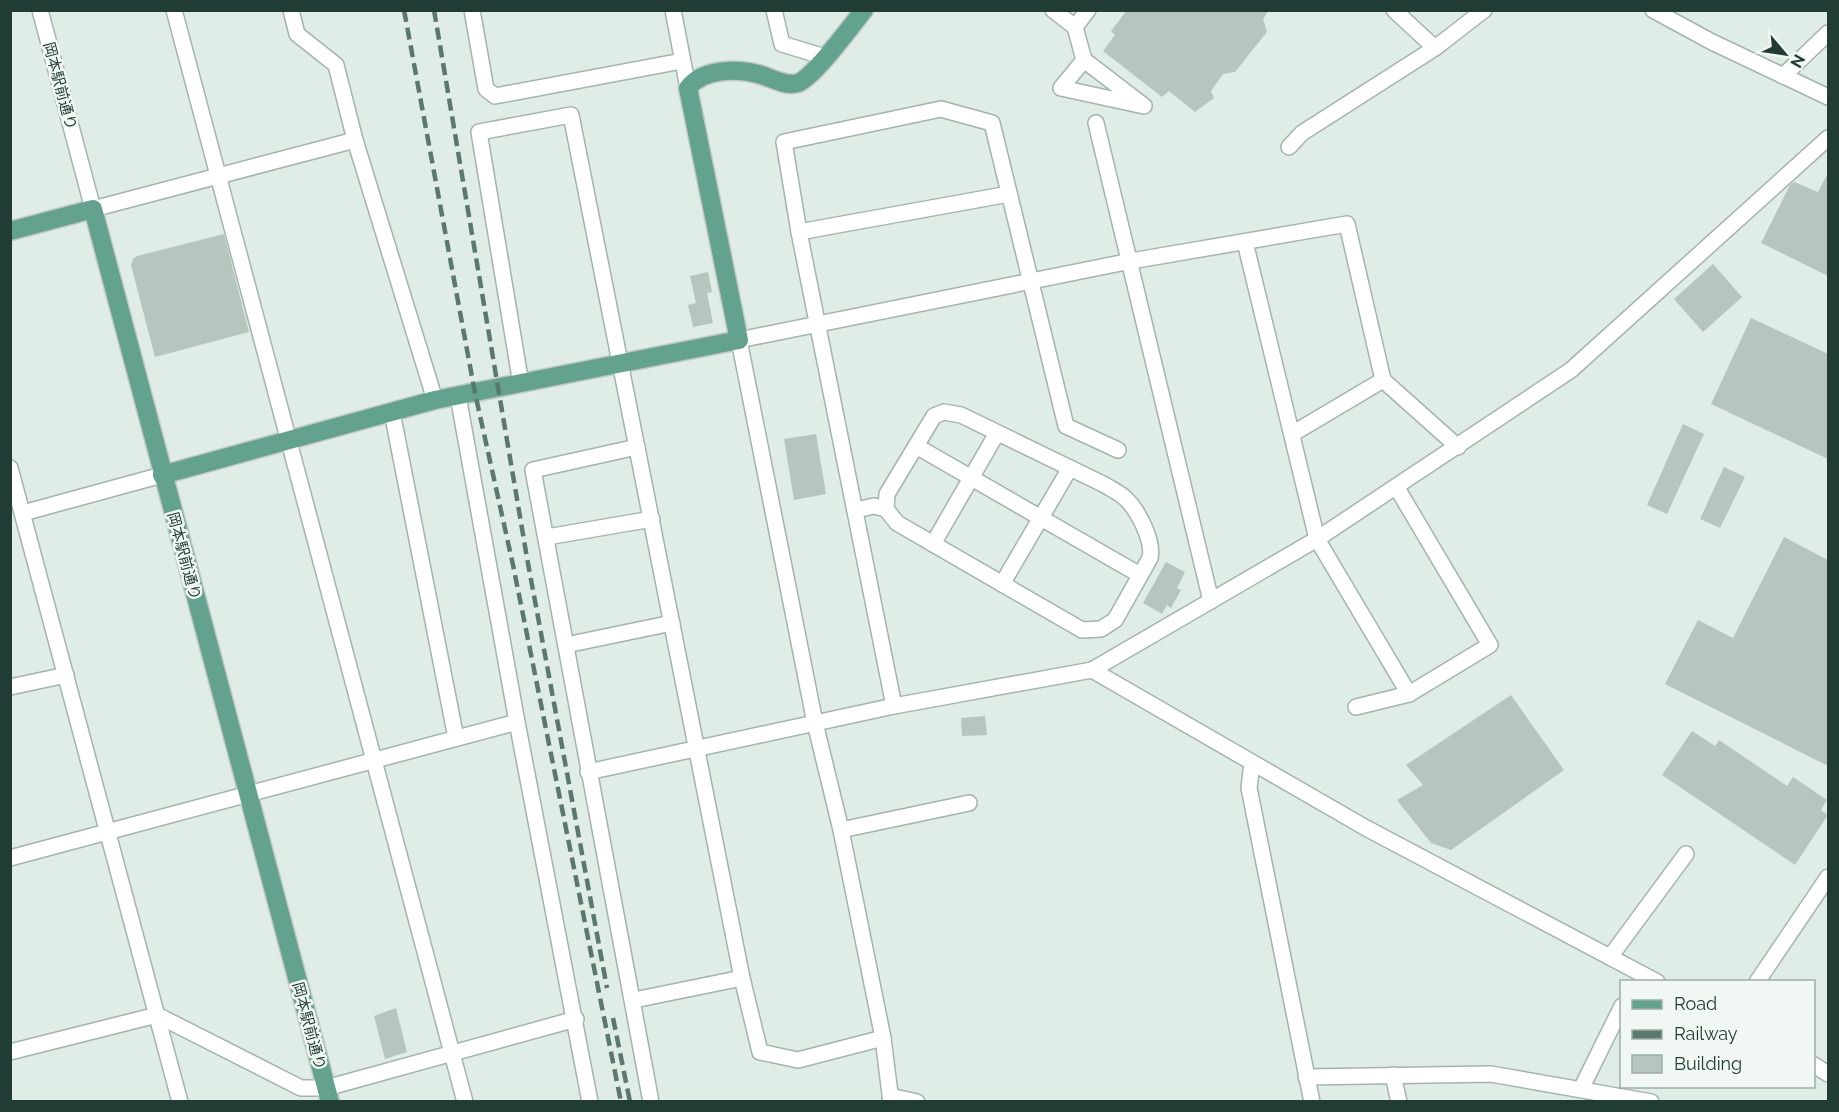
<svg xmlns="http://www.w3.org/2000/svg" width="1839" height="1112" font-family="Raleway,'Noto Sans JP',sans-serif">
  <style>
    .building { fill: #b6c6bf }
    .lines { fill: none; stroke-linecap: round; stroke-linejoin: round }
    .minor-casing { stroke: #a3b4ad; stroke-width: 18 }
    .major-casing { stroke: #c1c8c6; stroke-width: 21 }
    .minor { stroke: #fff; stroke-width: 15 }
    .major { stroke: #64a290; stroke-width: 18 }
    .rail { stroke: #5b786f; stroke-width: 4.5; stroke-dasharray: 12 6; stroke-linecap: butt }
    .labels { text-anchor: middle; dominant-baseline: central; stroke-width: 5; stroke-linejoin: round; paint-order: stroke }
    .street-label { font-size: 15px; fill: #213c34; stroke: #f1f8f4 }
  </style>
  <rect width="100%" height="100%" fill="#e0ece6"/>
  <g class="building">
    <path d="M1127,10h142l-6,9 4,13 -32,40 -12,2 -12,17 3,7 -19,14 -26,-21 -7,6 -59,-46 12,-16 -4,-4z"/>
    <path d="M1828,173v103l-67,-33 29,-58 4,-3 24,10z"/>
    <path d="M224,234l25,98 -94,25 -24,-92 2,-6 4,-3z"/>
    <path d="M1713,264l29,33 -39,35 -29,-33z"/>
    <path d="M708,272l4,20 -5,1 6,30 -20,4 -5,-22 8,-2 -6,-27z"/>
    <path d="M1751,318l77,36v105l-117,-55z"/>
    <path d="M1683,424l21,10 -37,80 -20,-9z"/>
    <path d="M816,434l10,60 -32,6 -10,-61z"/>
    <path d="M1724,467l21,10 -25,51 -20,-9z"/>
    <path d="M1784,537l44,23v206l-163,-82 33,-64 35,18z"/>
    <path d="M1166,562l19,10 -8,16 4,2 -10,18 -4,-3 -5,9 -19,-11z"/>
    <path d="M1511,695l53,75 -113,80 -20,-7 -34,-43 26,-15 -17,-20z"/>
    <path d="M985,716l2,19 -25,1 -1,-18z"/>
    <path d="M1692,731l23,15 4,-6 68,46 6,-9 34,23 -6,10 7,5 -33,50 -133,-90z"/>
    <path d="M396,1008l11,44 -22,7 -11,-43z"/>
  </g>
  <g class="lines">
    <g class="minor-casing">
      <g id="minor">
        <path d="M40,10l53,199 262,-69"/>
        <path d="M174,10l291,1092"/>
        <path d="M291,10l6,24 39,31 19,75 80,260"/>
        <path d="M472,10l14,79 9,7 187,-35"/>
        <path d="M673,10l15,78"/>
        <path d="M774,10l8,34 43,13"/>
        <path d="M1053,10l22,17"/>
        <path d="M1394,10l41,38"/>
        <path d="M1653,10l59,32 116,55"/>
        <path d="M1084,60l-23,28 83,18 -60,-46 -9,-33 13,-17"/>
        <path d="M1783,76l45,-43"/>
        <path d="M1096,123l115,478"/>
        <path d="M1289,147l13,-14 133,-85 49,-38"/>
        <path d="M799,232l210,-38"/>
        <path d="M1245,242l72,297 92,155"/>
        <path d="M521,384l-42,-252 92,-17 171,863 18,74 38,8 85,-22"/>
        <path d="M458,396l59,326 73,380"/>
        <path d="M392,412l64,326"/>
        <path d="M944,412l17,3 144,70c6,4 15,8 20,13 13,12 29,43 25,60l-35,62 -14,9 -19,1 -185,-107 -11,-14 1,-15 47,-78z"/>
        <path d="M1292,434l91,-54"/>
        <path d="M916,446l224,129"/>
        <path d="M637,447l-104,23 118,632"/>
        <path d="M10,468l170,634"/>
        <path d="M856,510l18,-4 12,3"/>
        <path d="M23,513l139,-38"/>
        <path d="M547,537l105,-18"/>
        <path d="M933,544l64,-111"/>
        <path d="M1002,584l68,-116"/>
        <path d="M566,645l106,-22"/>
        <path d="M1092,670l225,-131 254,-169 257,-232"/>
        <path d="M10,687l56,-12"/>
        <path d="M894,706l-95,-474 -15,-90 157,-33 51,14 74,303 52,24"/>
        <path d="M1356,707l53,-13 81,-49 -93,-157"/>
        <path d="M1252,763l-3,25 63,314"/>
        <path d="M588,772l306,-66 198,-36 274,158 291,154"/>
        <path d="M841,830l128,-27"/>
        <path d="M10,858l507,-136"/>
        <path d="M1610,957l76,-103"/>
        <path d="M1757,982l71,-105"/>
        <path d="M634,1000l108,-22"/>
        <path d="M10,1052l147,-37 144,73h25l250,-69"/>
        <path d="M1814,1065l14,9"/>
        <path d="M1393,1075l6,27"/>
        <path d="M1306,1077l185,-3 160,28"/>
        <path d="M1581,1089l41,-83"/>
        <path d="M890,1096l27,6"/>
        <path d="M891,1102l-8,-64 -42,-208 -26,-107 -76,-383 392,-79 216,-37 36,156 75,67"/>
      </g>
    </g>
    <g class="major-casing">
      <g id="major">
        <path d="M10,231l83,-22 237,893"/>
        <path d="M162,475l273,-75 304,-60 -51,-252c14,-19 49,-20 70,-14 12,3 27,13 40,9 16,-6 53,-57 66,-73"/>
      </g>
    </g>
    <use href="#minor" class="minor"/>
    <use href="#major" class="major"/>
    <g class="rail">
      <path d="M404,10l71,383 38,172 108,537"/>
      <path d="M434,10l93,548 80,430"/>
      <path d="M613,1018l17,84"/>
    </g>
  </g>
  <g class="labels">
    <g class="street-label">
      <text transform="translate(60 86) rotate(75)">岡本駅前通り</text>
      <text transform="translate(184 556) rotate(75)">岡本駅前通り</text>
      <text transform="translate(309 1026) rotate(75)">岡本駅前通り</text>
    </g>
  </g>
  <rect width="1839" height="1112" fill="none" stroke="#213c34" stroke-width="24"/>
  <rect x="1620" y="980" width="195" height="108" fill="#f1f8f4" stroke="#9eada7" stroke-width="1.5"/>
  <rect x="1632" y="1000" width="30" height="9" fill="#64a290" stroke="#9eada7" stroke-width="1.5"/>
  <text x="1674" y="1010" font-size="18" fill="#213c34">Road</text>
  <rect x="1632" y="1030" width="30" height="9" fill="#5b786f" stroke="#9eada7" stroke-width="1.5"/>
  <text x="1674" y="1040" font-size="18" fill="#213c34">Railway</text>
  <rect x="1632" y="1055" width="30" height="18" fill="#b6c6bf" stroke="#9eada7" stroke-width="1.5"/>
  <text x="1674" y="1070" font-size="18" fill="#213c34">Building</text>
  <g transform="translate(1785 54) rotate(119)" stroke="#f1f8f4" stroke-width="4.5" paint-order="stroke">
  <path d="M0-4.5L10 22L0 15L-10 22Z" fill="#213c34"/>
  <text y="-9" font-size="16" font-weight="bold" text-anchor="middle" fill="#213c34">N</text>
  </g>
</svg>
